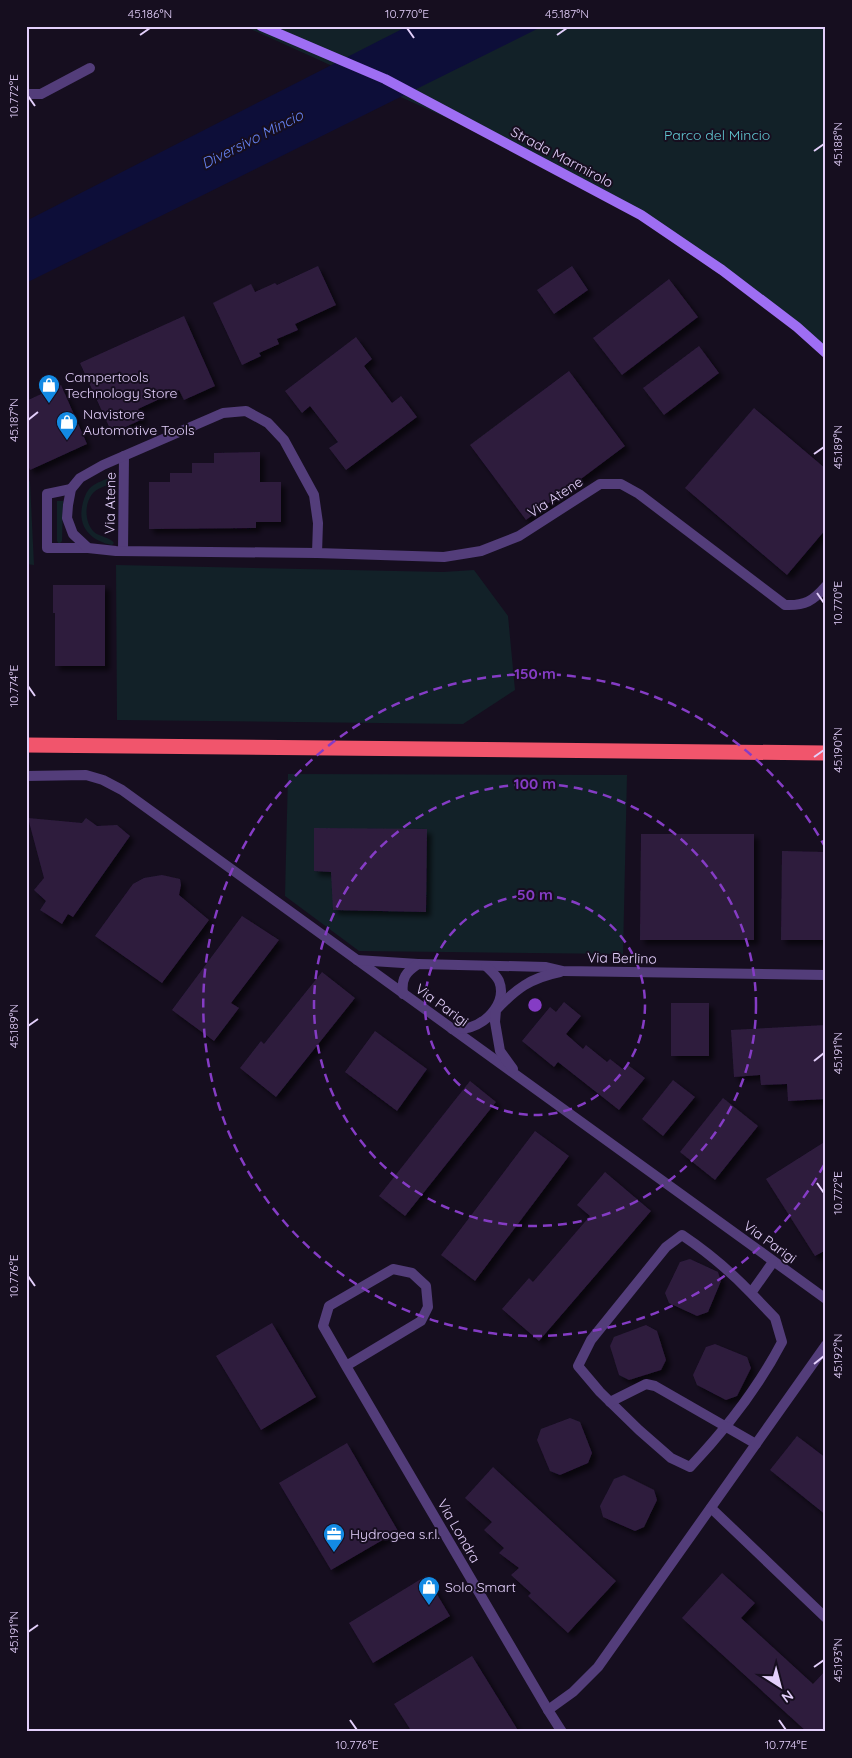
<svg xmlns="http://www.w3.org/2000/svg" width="852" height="1758" font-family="Quicksand,sans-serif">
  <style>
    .green { fill: #122128 }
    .water { fill: #0d0e39 }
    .building { fill: #2e1c3e; filter: url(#shadow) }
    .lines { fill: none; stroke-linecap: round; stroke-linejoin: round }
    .street { stroke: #533d7a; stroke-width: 10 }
    .secondary { stroke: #9e6ef3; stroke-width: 10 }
    .highway { stroke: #f1556c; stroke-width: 15 }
    .ticks { fill: none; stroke: #e3cffb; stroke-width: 2 }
    .ring { fill: none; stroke: #853cc5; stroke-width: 2.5; stroke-dasharray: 9 6 }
    .labels { text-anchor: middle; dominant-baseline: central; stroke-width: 4; stroke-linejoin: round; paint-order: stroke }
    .park-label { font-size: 14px; fill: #62cbd4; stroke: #160e1f }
    .street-label { font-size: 14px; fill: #e3cffb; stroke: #160e1f }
    .poi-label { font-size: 14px; fill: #e3cffb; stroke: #160e1f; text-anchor: start }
    .water-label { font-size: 15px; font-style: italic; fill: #6683f3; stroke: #160e1f }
    .centre { fill: #853cc5; stroke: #160e1f; stroke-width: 2.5 }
    .ring-label { font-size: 15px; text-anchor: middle; font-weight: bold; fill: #853cc5; stroke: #160e1f; stroke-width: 4; stroke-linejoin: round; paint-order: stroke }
    .neatline { fill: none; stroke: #e3cffb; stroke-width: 2 }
    .ticks-label { font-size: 12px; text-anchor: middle; fill: #e3cffb }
  </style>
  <defs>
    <filter id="shadow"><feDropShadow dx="4.5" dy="4.5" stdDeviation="2.5" flood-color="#0009"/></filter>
  </defs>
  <rect width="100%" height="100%" fill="#160e1f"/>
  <g class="green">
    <path d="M244,26h582v324l-174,-128 -110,-61z"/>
    <path d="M26,474l4,8 4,83 -8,-1z"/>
    <path d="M114,476l2,6c-8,3 -16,5 -22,10 -10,10 -10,30 0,40 6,5 16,5 20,11l-2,2c-20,-4 -34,-17 -30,-38 1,-6 3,-13 7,-18 7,-7 16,-9 25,-13z"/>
    <path d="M57,501h6l-1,40 -3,3 -2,-3z"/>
    <path d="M116,565l327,7 31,-2 34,46 7,74 -52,34 -346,-4z"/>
    <path d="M288,774l339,1 -4,179 -264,-3 -74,-55z"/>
  </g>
  <path class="water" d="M408,26h135l-517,257v-62z"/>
  <g class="building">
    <path d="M318,266l18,39 -41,19 3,6 -21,9 2,5 -20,9 2,3 -19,9 -29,-62 38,-19 4,8 20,-9 2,2z"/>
    <path d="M572,266l16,24 -34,24 -17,-24z"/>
    <path d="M669,279l29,38 -76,58 -29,-37z"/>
    <path d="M184,316l31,70 -31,14 -5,-10 -41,19 5,10 -31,14 -32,-70z"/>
    <path d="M356,337l16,22 -8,7 28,37 9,-7 16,21 -71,53 -17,-22 9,-6 -28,-36 -8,7 -17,-22z"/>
    <path d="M699,346l20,27 -55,42 -21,-27z"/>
    <path d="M569,371l56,75 -99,74 -56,-75z"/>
    <path d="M61,385l26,59 -57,26 -4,-9v-60z"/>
    <path d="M754,408l72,61v60l-39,46 -102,-87z"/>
    <path d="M260,452v30h21v40h-25v6l-107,1v-47h21v-9h22v-10h22v-10z"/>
    <path d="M53,585h52v81h-50v-53h-2z"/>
    <path d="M28,818l54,5 4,-5 11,8 20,-1 13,11 -57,81 -5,-3 -6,10 -22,-14 6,-9 -12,-11 10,-12z"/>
    <path d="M314,828l113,1 -1,83 -93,-2 -2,-38 -17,-1z"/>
    <path d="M641,834h113v106h-114z"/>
    <path d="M782,851l44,1v88h-45z"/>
    <path d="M162,875l18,4 1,6 -2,10 30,25 -47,63 -67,-47 38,-52 11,-6z"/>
    <path d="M242,916l37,24 -48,63 8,5 -25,33 -42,-31z"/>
    <path d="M322,972l33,26 -79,99 -36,-29 21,-27 3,3z"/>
    <path d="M564,1002l17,14 -15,18 17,15 3,-4 21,17 3,-3 14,11 4,-5 17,13 -26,32 -61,-48 -4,5 -32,-26 28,-34 6,5z"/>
    <rect x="671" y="1003" width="38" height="53"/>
    <path d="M826,1025v74l-38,2 -1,-17 -26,1 -1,-10 -26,2 -3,-47z"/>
    <path d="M375,1031l52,38 -30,42 -52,-39z"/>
    <path d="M673,1080l22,17 -32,39 -21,-17z"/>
    <path d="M470,1081l26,21 -91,114 -26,-20z"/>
    <path d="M723,1098l35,28 -43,54 -35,-28z"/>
    <path d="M535,1131l34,25 -94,125 -34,-26z"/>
    <path d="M826,1141v109l-11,6 -49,-77z"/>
    <path d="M605,1172l46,39 -112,130 -37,-32 27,-31 4,4 57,-66 -13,-11z"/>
    <path d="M690,1259l28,13 3,9 -13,31 -11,4 -28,-13 -4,-10 15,-31z"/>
    <path d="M272,1323l44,74 -55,33 -45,-74z"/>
    <path d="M646,1325l11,6 9,29 -5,10 -32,10 -10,-5 -9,-29 4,-9z"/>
    <path d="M715,1344l32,13 4,11 -14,28 -11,4 -29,-15 -4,-10 13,-28z"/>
    <path d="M570,1418l10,4 12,31 -4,10 -28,12 -10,-4 -13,-31 4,-11z"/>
    <path d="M797,1436l29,22v57l-56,-45z"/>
    <path d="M347,1443l51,88 -67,39 -52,-87z"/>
    <path d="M493,1467l123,114 -48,52 -40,-37 3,-3 -20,-18 8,-7 -20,-15 5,-5 -20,-18 8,-8 -27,-24z"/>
    <path d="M624,1475l30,15 3,10 -13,27 -9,4 -32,-14 -3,-11 14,-27z"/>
    <path d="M722,1573l33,30 -14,15 72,66 13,-14v62h-19l-125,-114z"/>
    <path d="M426,1576l24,40 -77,47 -24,-40z"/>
    <path d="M472,1656l47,76h-107l-18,-28z"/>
  </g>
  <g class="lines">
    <g class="street">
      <path d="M26,94h15l49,-26"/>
      <path d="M71,489l-24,5v54h41"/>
      <path d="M123,551l1,-95"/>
      <path d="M317,553l1,-30 -4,-28 -30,-55 -16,-17 -22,-12 -23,2 -120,52 -23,13 -9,11 -3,16 -1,13 6,16 15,14 28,3 201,2 127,4 37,-6 38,-15 81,-52h21l18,10 146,111c20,1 28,-4 41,-19"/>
      <path d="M26,776l60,-1 17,5 19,10 704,509"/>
      <path d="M357,960l61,4"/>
      <path d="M403,994c-2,-16 3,-22 15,-30l128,3 17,4 263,4"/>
      <path d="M452,1029c6,-1 13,0 19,-2 18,-6 36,-26 28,-46 -3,-6 -8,-10 -13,-15"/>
      <path d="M513,1069l-13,-18 -5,-29 1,-12c20,-21 34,-32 64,-38"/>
      <path d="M751,1293c-22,-23 -42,-40 -69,-58l-16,12 -75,93 -13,26 22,26 39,38 32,28 19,9c36,-38 68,-79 92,-125l-7,-24 -24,-25 22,-31"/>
      <path d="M346,1366l75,-45 7,-14 -2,-21 -14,-13 -19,-4 -64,37 -6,20 23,40 202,344 14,22"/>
      <path d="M610,1402l36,-18 9,2 101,58"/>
      <path d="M711,1508l115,110"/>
      <path d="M548,1710l25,-18 25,-25 228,-322"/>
    </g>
    <path class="secondary" d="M261,26l124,53 256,136 81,55 75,57 29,26"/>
    <path class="highway" d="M26,745l800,8"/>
  </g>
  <path class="ticks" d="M407,28l7,10M140,35l10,-7M557,35l10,-7M28,96l7,10M814,151l10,-7M28,420l10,-8M814,454l10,-7M817,593l7,10M28,686l7,10M814,757l10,-7M28,1026l10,-7M814,1061l10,-8M817,1183l7,10M28,1276l7,10M814,1364l10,-8M28,1632l10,-7M814,1667l10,-7M350,1720l7,10M779,1720l7,10"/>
  <g class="ring">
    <circle cx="535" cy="1005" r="110"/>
    <circle cx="535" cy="1005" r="221"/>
    <path d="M824 1165A331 331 0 1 1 824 845"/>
  </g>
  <defs>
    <g id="shop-pin" transform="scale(1.125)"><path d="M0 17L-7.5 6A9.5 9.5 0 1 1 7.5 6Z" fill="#138ae4" stroke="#160e1f"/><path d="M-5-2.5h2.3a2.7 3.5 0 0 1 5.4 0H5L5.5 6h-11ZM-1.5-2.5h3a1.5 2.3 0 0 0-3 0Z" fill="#fff"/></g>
    <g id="office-pin" transform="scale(1.125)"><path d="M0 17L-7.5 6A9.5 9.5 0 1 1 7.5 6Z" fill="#138ae4" stroke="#160e1f"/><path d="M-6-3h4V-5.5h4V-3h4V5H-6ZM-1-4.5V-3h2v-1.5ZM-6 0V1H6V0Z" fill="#fff"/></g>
  </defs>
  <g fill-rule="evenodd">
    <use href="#shop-pin" x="49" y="385"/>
    <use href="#shop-pin" x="67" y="422"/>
    <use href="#office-pin" x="334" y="1534"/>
    <use href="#shop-pin" x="429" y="1587"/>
  </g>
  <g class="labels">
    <g class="park-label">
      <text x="717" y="135">Parco del Mincio</text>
    </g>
    <g class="street-label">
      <text transform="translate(562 157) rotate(28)">Strada Marmirolo</text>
      <text transform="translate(555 497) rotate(-33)">Via Atene</text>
      <text transform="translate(110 503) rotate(-89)">Via Atene</text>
      <text transform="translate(622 958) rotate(1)">Via Berlino</text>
      <text transform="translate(442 1005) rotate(36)">Via Parigi</text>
      <text transform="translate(770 1242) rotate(36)">Via Parigi</text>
      <text transform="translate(459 1531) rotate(60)">Via Londra</text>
    </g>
    <g class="poi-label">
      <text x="65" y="377">Campertools<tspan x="65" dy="16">Technology Store</tspan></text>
      <text x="83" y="414">Navistore<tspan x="83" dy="16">Automotive Tools</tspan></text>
      <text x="350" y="1534">Hydrogea s.r.l.</text>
      <text x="445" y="1587">Solo Smart</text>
    </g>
    <g class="water-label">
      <text transform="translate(252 139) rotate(-27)">Diversivo Mincio</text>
    </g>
  </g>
  <circle cx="535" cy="1005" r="8" class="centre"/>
  <g class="ring-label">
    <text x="535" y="679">150 m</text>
    <text x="535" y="789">100 m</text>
    <text x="535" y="900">50 m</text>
  </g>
  <rect width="852" height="1758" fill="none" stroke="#160e1f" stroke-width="55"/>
  <g transform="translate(780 1686) rotate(144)" stroke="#160e1f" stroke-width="4" paint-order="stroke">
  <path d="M0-4L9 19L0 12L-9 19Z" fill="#e3cffb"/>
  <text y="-8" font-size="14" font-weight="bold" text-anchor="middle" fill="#e3cffb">N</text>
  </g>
  <rect x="28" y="28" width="796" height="1702" class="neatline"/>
  <g class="ticks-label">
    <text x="150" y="18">45.186°N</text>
    <text x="407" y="18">10.770°E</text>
    <text x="567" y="18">45.187°N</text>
    <text transform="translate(14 96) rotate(-90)" y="4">10.772°E</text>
    <text transform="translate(838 144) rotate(-90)" y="4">45.188°N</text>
    <text transform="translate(14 420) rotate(-90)" y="4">45.187°N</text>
    <text transform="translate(838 447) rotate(-90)" y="4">45.189°N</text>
    <text transform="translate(838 603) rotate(-90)" y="4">10.770°E</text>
    <text transform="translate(14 686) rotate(-90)" y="4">10.774°E</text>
    <text transform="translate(838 750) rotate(-90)" y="4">45.190°N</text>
    <text transform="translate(14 1026) rotate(-90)" y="4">45.189°N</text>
    <text transform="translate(838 1053) rotate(-90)" y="4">45.191°N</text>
    <text transform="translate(838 1193) rotate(-90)" y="4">10.772°E</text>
    <text transform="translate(14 1276) rotate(-90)" y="4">10.776°E</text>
    <text transform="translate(838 1356) rotate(-90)" y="4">45.192°N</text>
    <text transform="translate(14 1632) rotate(-90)" y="4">45.191°N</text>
    <text transform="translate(838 1660) rotate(-90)" y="4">45.193°N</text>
    <text x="357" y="1749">10.776°E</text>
    <text x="786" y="1749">10.774°E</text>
  </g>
</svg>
